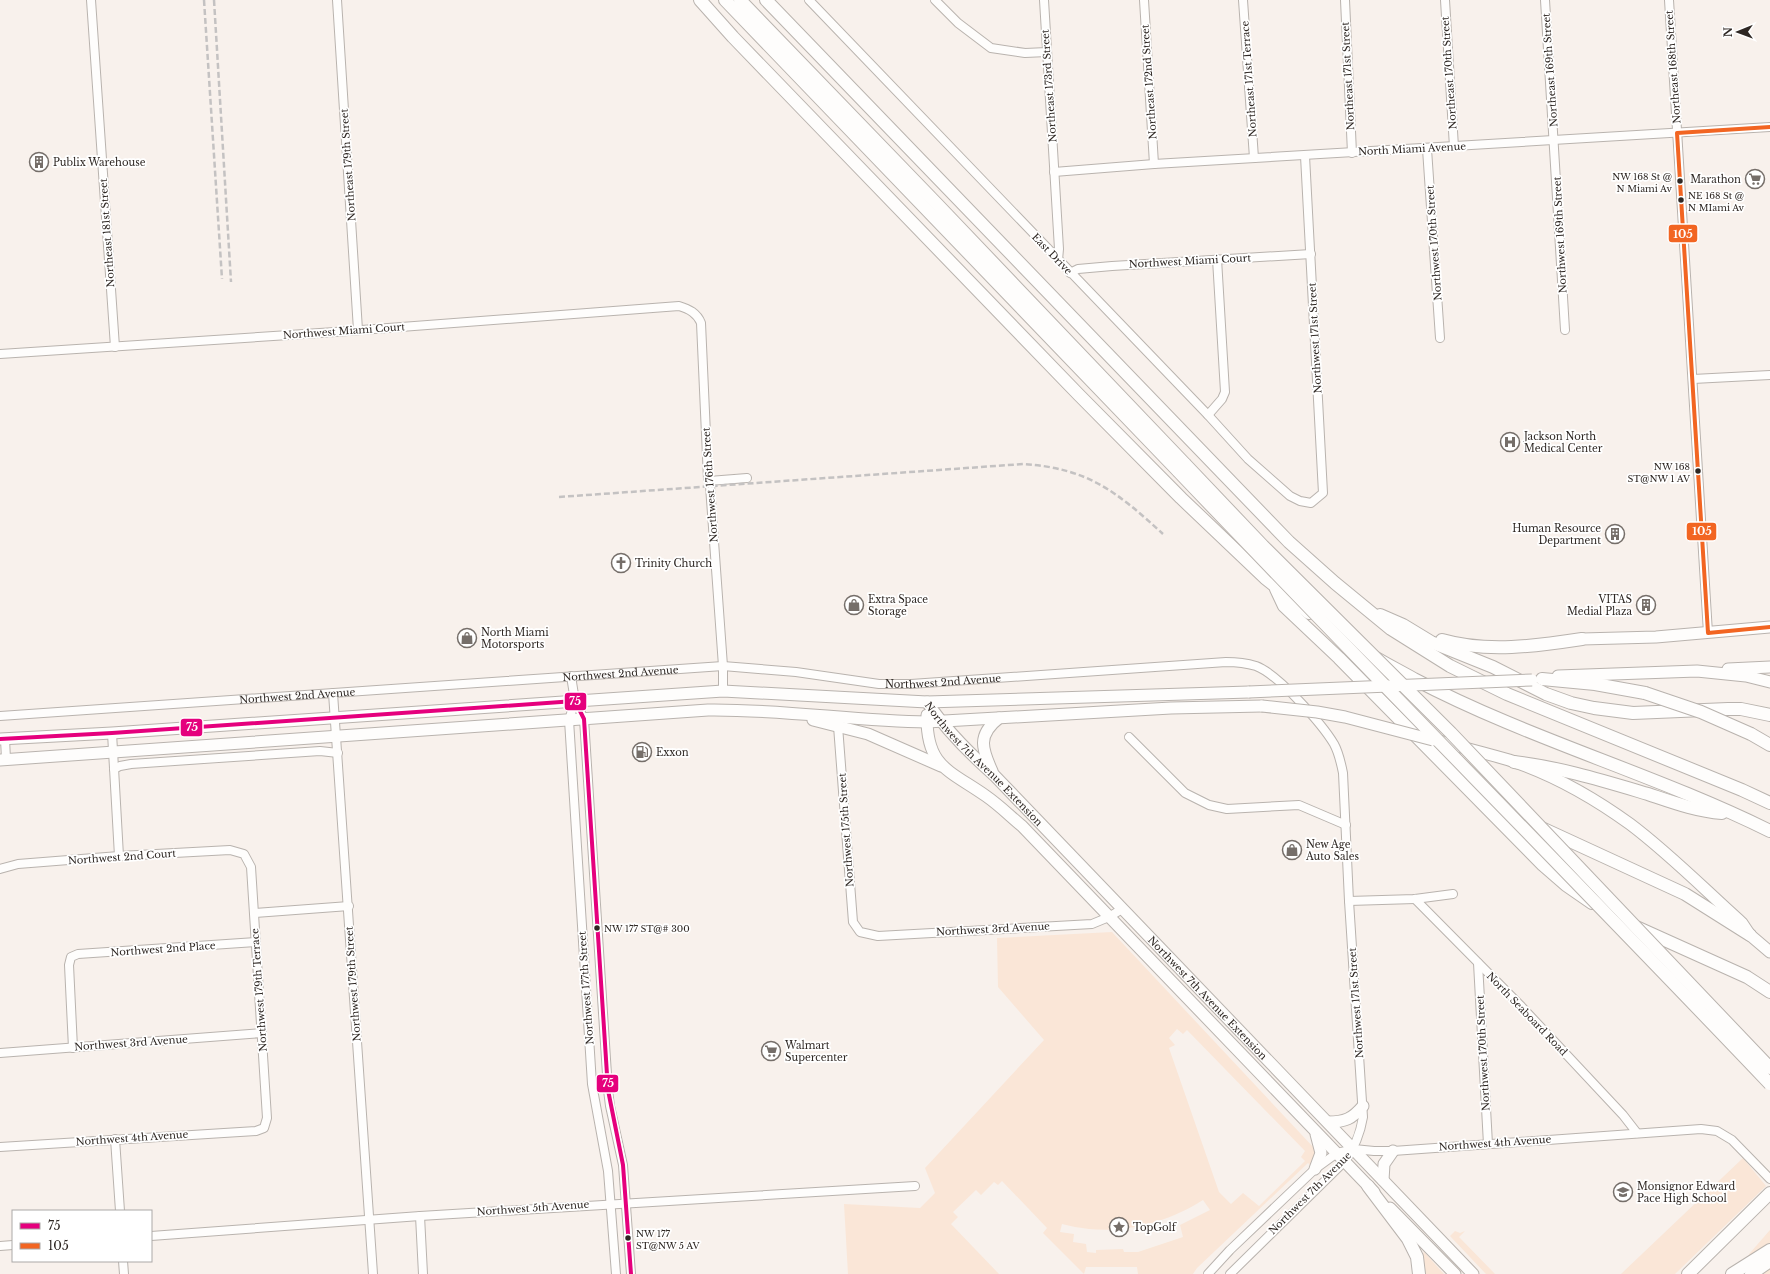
<svg xmlns="http://www.w3.org/2000/svg" width="1770" height="1274" font-family="'Libre Baskerville',serif">
  <style>
    .green { fill: #fae6d7; fill-rule: evenodd }
    .lines { fill: none; stroke-linecap: round; stroke-linejoin: round }
    .minor-casing { stroke: #b9b3ae; stroke-width: 10 }
    .major-casing { stroke: #b9b3ae; stroke-width: 13 }
    .highway-casing { stroke: #b9b3ae; stroke-width: 14 }
    .minor { stroke: #fefdfc; stroke-width: 8 }
    .major { stroke: #fefdfc; stroke-width: 11 }
    .highway { stroke: #fefdfc; stroke-width: 12 }
    .rail { stroke: #c4c2c2; stroke-width: 2.5; stroke-dasharray: 6 3; stroke-linecap: butt }
    .major-bridge-casing { stroke: #b9b3ae; stroke-width: 13; stroke-linecap: butt }
    .highway-bridge-casing { stroke: #b9b3ae; stroke-width: 14; stroke-linecap: butt }
    .major-bridge { stroke: #fefdfc; stroke-width: 11 }
    .highway-bridge { stroke: #fefdfc; stroke-width: 12 }
    .bus-1-casing { stroke: #fff; stroke-width: 7 }
    .bus-2-casing { stroke: #fff; stroke-width: 7 }
    .bus-1 { stroke: #e5007d; stroke-width: 4 }
    .bus-2 { stroke: #f26522; stroke-width: 4 }
    .bus-dot { fill: #2e2723; stroke: #fff; stroke-width: 1.5 }
    .labels { text-anchor: middle; dominant-baseline: central; stroke-width: 3.5; stroke-linejoin: round; paint-order: stroke }
    .bus-label { font-size: 9px; fill: #2e2723; stroke: #fff; text-anchor: start }
    .street-label { font-size: 10px; fill: #2e2723; stroke: #fff }
    .poi-label { font-size: 10px; fill: #2e2723; stroke: #fff; text-anchor: start }
    .line-badge { stroke: #fff; stroke-width: 1.5 }
    .badge-label { font-size: 11px; text-anchor: middle; font-weight: bold; fill: #fff }
  </style>
  <rect width="100%" height="100%" fill="#f8f1ec"/>
  <g class="green">
    <path d="M1112,932l203,217 1,2 -3,13 -3,1 -2,-2 -111,105 -4,6h-55l-1,-7h-51l-2,7 -41,-41 4,-5 -45,-47 -4,4 -4,-3 -13,13 -5,-5 -23,22 5,5 -7,7 48,50h-151l-4,-70 76,4 15,-15 -10,-25 119,-128 -46,-53 -1,-49zM1177,1029l6,5 4,-4 118,121 -4,6 4,4 -46,45 -16,-13 -12,11 -12,-12 -50,-144 6,-3 -6,-7zM1203,1200l7,10 -30,15 3,12 -45,15h-14l-1,-3 -27,1v3l-9,-1 -1,-8 -13,-2 1,-8 -14,-2 2,-8c8,2 18,4 27,5 38,4 82,-8 114,-29z"/>
    <path d="M1743,1158l23,28 -91,88h-54z"/>
    <path d="M1770,1230v44h-34l14,-21z"/>
    <path d="M1455,1231l5,2 5,-2 -6,6 36,37h-9l-36,-38z"/>
    <path d="M1424,1252l20,22h-22v-18z"/>
  </g>
  <g class="lines">
    <g class="minor-casing">
      <g id="minor">
        <path d="M91,0l24,347"/>
        <path d="M337,0l21,330"/>
        <path d="M809,0l399,415 40,44 42,37 10,5 11,2 12,-10 -18,-337"/>
        <path d="M935,0l23,23 33,25 34,5 22,-1"/>
        <path d="M1044,0l15,249 -1,11"/>
        <path d="M1144,0l10,164"/>
        <path d="M1243,0l11,158"/>
        <path d="M1345,0l7,153"/>
        <path d="M1445,0l9,147"/>
        <path d="M1545,0l20,330"/>
        <path d="M1669,0l39,633"/>
        <path d="M1427,149l13,189"/>
        <path d="M1054,172l100,-8 616,-37"/>
        <path d="M1070,273l8,-4 34,-3 199,-12"/>
        <path d="M0,354l335,-22 344,-26c10,3 18,7 22,17l7,156 2,7 13,180v25"/>
        <path d="M1693,379l77,-4"/>
        <path d="M1208,415l14,-16 3,-7 -8,-133"/>
        <path d="M709,481l38,-3"/>
        <path d="M571,676l4,25 9,18 24,371 2,16 13,59 8,109"/>
        <path d="M333,693l40,581"/>
        <path d="M575,701l-6,19 23,364 16,87 8,103"/>
        <path id="s1" d="M0,716l723,-50 73,6 83,12h32l315,-22c10,0 20,1 30,4 22,8 66,58 78,78 5,9 7,19 9,29l6,128 14,216c-3,18 -8,30 -18,44l-115,113"/>
        <path d="M838,726l15,196 7,10 18,4 214,-12 17,-7 13,-8"/>
        <path d="M112,733l7,123"/>
        <path d="M1129,737l56,56 24,12 18,4 72,-4 47,20"/>
        <path d="M5,739l1,20"/>
        <path d="M114,769l6,-3 11,-2 189,-13 18,2"/>
        <path d="M0,869l18,-5 101,-8 111,-6 14,4 7,13 16,251 -3,10 -8,3 -256,16"/>
        <path d="M1415,899l105,106 103,110 14,18"/>
        <path d="M1349,901l66,-2 38,-5"/>
        <path d="M255,913l94,-7"/>
        <path d="M1478,963l10,181"/>
        <path d="M73,1048l-4,-83 2,-8 7,-3 178,-12"/>
        <path d="M0,1053l262,-20"/>
        <path d="M115,1139l5,72"/>
        <path d="M420,1216l3,58"/>
        <path d="M151,1236l269,-20 495,-30"/>
        <path d="M0,1246l13,-1"/>
        <path d="M123,1261l1,13"/>
        <path d="M1208,1274l22,-24 85,-81 22,-16 17,-4 20,2h19l308,-22 16,2 15,9 38,39"/>
      </g>
    </g>
    <g class="major-casing">
      <g id="major">
        <path d="M1582,639l74,-2 114,-10"/>
        <path d="M1728,669l42,-2"/>
        <path d="M1558,676l139,-5 49,5 24,6"/>
        <path id="s2" d="M927,702c19,28 42,51 67,73l479,499"/>
        <path d="M927,715c-1,52 22,55 59,81 13,9 24,20 36,30l352,366"/>
        <path d="M813,720l55,14 73,32"/>
        <path d="M0,739l112,-6 611,-42 204,11 322,-10"/>
        <path d="M1436,740c24,7 49,13 73,20 43,14 85,38 121,64 40,30 75,66 112,99l8,12 20,17"/>
        <path d="M0,760l708,-50c73,-1 146,11 219,12l244,-14 91,-2"/>
        <path d="M992,771c-10,-22 -15,-36 7,-53"/>
        <path d="M1328,1122c17,0 24,-3 35,-16"/>
        <path d="M1315,1169l6,-16 -5,-19"/>
        <path d="M1383,1180l1,-16 9,-13"/>
        <path d="M1390,1208l65,66"/>
      </g>
    </g>
    <g class="highway-casing">
      <g id="highway">
        <path d="M700,0l33,37 346,358 102,103 84,80 44,35"/>
        <path d="M725,0l453,471"/>
        <path d="M740,0l197,204 248,260"/>
        <path d="M766,0l523,542 46,41 56,46 59,37 57,28 235,96 28,13"/>
        <path d="M1276,589l8,17 55,52 204,207 23,20 26,18"/>
        <path d="M1380,615l23,10 28,17 62,25 53,27 25,9 23,5 39,5 95,-4h13l29,6"/>
        <path d="M1339,634c23,18 50,31 75,45 114,60 241,95 356,152"/>
        <path d="M1442,640c45,13 94,6 140,-1"/>
        <path d="M1542,679l53,5 50,9"/>
        <path d="M1751,734l19,11"/>
        <path d="M1514,762c45,5 90,19 134,32 24,8 48,17 74,19"/>
        <path d="M1508,809l25,15 152,70 65,41"/>
        <path d="M1636,927l111,50 23,15"/>
        <path d="M1368,1186l40,53 9,18 2,17"/>
        <path d="M1688,1274l82,-81"/>
        <path d="M1732,1274l38,-24"/>
        <path d="M1751,1274l19,-13"/>
      </g>
    </g>
    <use href="#minor" class="minor"/>
    <use href="#major" class="major"/>
    <use href="#highway" class="highway"/>
    <g class="rail">
      <path d="M204,0l18,279"/>
      <path d="M214,0l17,282"/>
      <path d="M559,497l464,-33c65,4 94,28 140,70"/>
    </g>
    <g class="major-bridge-casing">
      <g id="major-bridge">
        <path d="M1249,692l283,-12"/>
        <path d="M1262,706l55,6 28,5 88,23"/>
      </g>
    </g>
    <g class="highway-bridge-casing">
      <g id="highway-bridge">
        <path d="M1185,464l78,82 188,187 319,335"/>
        <path d="M1178,471c196,206 396,407 592,613"/>
        <path d="M1645,693l56,19 50,22"/>
      </g>
    </g>
    <use href="#major-bridge" class="major-bridge"/>
    <use href="#highway-bridge" class="highway-bridge"/>
    <g class="bus-1-casing">
      <path id="bus-1" d="M0,739l112,-6 463,-32 9,18 24,371 15,75 8,109"/>
    </g>
    <g class="bus-2-casing">
      <path id="bus-2" d="M1770,127l-93,6 31,500 62,-6"/>
    </g>
    <use href="#bus-1" class="bus-1"/>
    <use href="#bus-2" class="bus-2"/>
  </g>
  <defs>
    <g id="building-ring" transform="scale(1)"><circle r="9.5" fill="#fff" stroke="#756e69" stroke-width="1.5"/><path d="M-4-6H4V6H1V3H-1V6H-4ZM-2.5-4.3h1.7v1.8h-1.7ZM.8-4.3h1.7v1.8H.8ZM-2.5-1h1.7V.8h-1.7ZM.8-1h1.7V.8H.8Z" fill="#756e69"/></g>
    <g id="supermarket-ring" transform="scale(1)"><circle r="9.5" fill="#fff" stroke="#756e69" stroke-width="1.5"/><path d="M-6-5.5h2.5l.6 2H6L4.5 2H-2.5L-4.4-4H-6ZM-1.5 3.2a1.3 1.3 0 1 0 .1 0ZM3 3.2a1.3 1.3 0 1 0 .1 0Z" fill="#756e69"/></g>
    <g id="hospital-ring" transform="scale(1)"><circle r="9.5" fill="#fff" stroke="#756e69" stroke-width="1.5"/><path d="M-5-5h3v3.5h4V-5h3V5h-3V1.5h-4V5h-3Z" fill="#756e69"/></g>
    <g id="church-ring" transform="scale(1)"><circle r="9.5" fill="#fff" stroke="#756e69" stroke-width="1.5"/><path d="M-1.2-6h2.4v3.5h3.3v2.4h-3.3V6h-2.4V-.1h-3.3v-2.4h3.3Z" fill="#756e69"/></g>
    <g id="shop-ring" transform="scale(1)"><circle r="9.5" fill="#fff" stroke="#756e69" stroke-width="1.5"/><path d="M-5-2.5h2.3a2.7 3.5 0 0 1 5.4 0H5L5.5 6h-11ZM-1.5-2.5h3a1.5 2.3 0 0 0-3 0Z" fill="#756e69"/></g>
    <g id="fuel-ring" transform="scale(1)"><circle r="9.5" fill="#fff" stroke="#756e69" stroke-width="1.5"/><path d="M-5.5-6h7V0h2V4h1.3V-2.5L3-4.5l.8-.8L6-3V5H2.5V1h-1V6h-7ZM-4.2-4.7v3.2H.2V-4.7Z" fill="#756e69"/></g>
    <g id="school-ring" transform="scale(1)"><circle r="9.5" fill="#fff" stroke="#756e69" stroke-width="1.5"/><path d="M0-5L7-2L0 1L-7-2ZM-4 1L0 2.5L4 1V4Q0 6-4 4Z" fill="#756e69"/></g>
    <g id="sight-ring" transform="scale(1)"><circle r="9.5" fill="#fff" stroke="#756e69" stroke-width="1.5"/><path d="M0-6L1.8-2.2L6-1.7L2.9 1.2L3.7 5.4L0 3.3L-3.7 5.4L-2.9 1.2L-6-1.7L-1.8-2.2Z" fill="#756e69"/></g>
  </defs>
  <g fill-rule="evenodd">
    <use href="#building-ring" x="39" y="162"/>
    <use href="#supermarket-ring" x="1755" y="179"/>
    <use href="#hospital-ring" x="1510" y="442"/>
    <use href="#building-ring" x="1615" y="534"/>
    <use href="#church-ring" x="621" y="563"/>
    <use href="#shop-ring" x="854" y="605"/>
    <use href="#building-ring" x="1646" y="605"/>
    <use href="#shop-ring" x="467" y="638"/>
    <use href="#fuel-ring" x="642" y="752"/>
    <use href="#shop-ring" x="1292" y="850"/>
    <use href="#supermarket-ring" x="771" y="1051"/>
    <use href="#school-ring" x="1623" y="1192"/>
    <use href="#sight-ring" x="1119" y="1227"/>
  </g>
  <g class="bus-dot">
    <circle cx="1680" cy="181" r="3.5"/>
    <circle cx="1681" cy="200" r="3.5"/>
    <circle cx="1698" cy="471" r="3.5"/>
    <circle cx="597" cy="928" r="3.5"/>
    <circle cx="628" cy="1238" r="3.5"/>
  </g>
  <g class="labels">
    <g class="bus-label">
      <text x="1672" y="176" text-anchor="end">NW 168 St @<tspan x="1672" dy="12">N Miami Av</tspan></text>
      <text x="1688" y="195">NE 168 St @<tspan x="1688" dy="12">N MIami Av</tspan></text>
      <text x="1690" y="466" text-anchor="end">NW 168<tspan x="1690" dy="12">ST@NW 1 AV</tspan></text>
      <text x="604" y="928">NW 177 ST@# 300</text>
      <text x="636" y="1233">NW 177<tspan x="636" dy="12">ST@NW 5 AV</tspan></text>
    </g>
    <g class="street-label">
      <text transform="translate(1673 67) rotate(-94)">Northeast 168th Street</text>
      <text transform="translate(1550 70) rotate(-94)">Northeast 169th Street</text>
      <text transform="translate(1449 73) rotate(-94)">Northeast 170th Street</text>
      <text transform="translate(1348 76) rotate(-93)">Northeast 171st Street</text>
      <text transform="translate(1249 79) rotate(-94)">Northeast 171st Terrace</text>
      <text transform="translate(1149 82) rotate(-94)">Northeast 172nd Street</text>
      <text transform="translate(1049 86) rotate(-94)">Northeast 173rd Street</text>
      <text transform="translate(1412 149) rotate(-3)">North Miami Avenue</text>
      <text transform="translate(348 165) rotate(-94)">Northeast 179th Street</text>
      <text transform="translate(107 233) rotate(-94)">Northeast 181st Street</text>
      <text transform="translate(1560 235) rotate(-93)">Northwest 169th Street</text>
      <text transform="translate(1434 243) rotate(-94)">Northwest 170th Street</text>
      <text transform="translate(1052 254) rotate(46)">East Drive</text>
      <text transform="translate(1190 261) rotate(-3)">Northwest Miami Court</text>
      <text transform="translate(344 331) rotate(-4)">Northwest Miami Court</text>
      <text transform="translate(1315 338) rotate(-93)">Northwest 171st Street</text>
      <text transform="translate(710 485) rotate(-94)">Northwest 176th Street</text>
      <text stroke="none"><textPath href="#s1" startOffset="622">Northwest 2nd Avenue</textPath></text>
      <text stroke="none"><textPath href="#s1" startOffset="946">Northwest 2nd Avenue</textPath></text>
      <text stroke="none"><textPath href="#s1" startOffset="298">Northwest 2nd Avenue</textPath></text>
      <text stroke="none"><textPath href="#s2" startOffset="84">Northwest 7th Avenue Extension</textPath></text>
      <text transform="translate(846 830) rotate(-94)">Northwest 175th Street</text>
      <text transform="translate(122 857) rotate(-4)">Northwest 2nd Court</text>
      <text transform="translate(993 929) rotate(-3)">Northwest 3rd Avenue</text>
      <text transform="translate(163 949) rotate(-4)">Northwest 2nd Place</text>
      <text transform="translate(353 984) rotate(-94)">Northwest 179th Street</text>
      <text transform="translate(586 988) rotate(-94)">Northwest 177th Street</text>
      <text transform="translate(259 990) rotate(-94)">Northwest 179th Terrace</text>
      <text stroke="none"><textPath href="#s2" startOffset="408">Northwest 7th Avenue Extension</textPath></text>
      <text transform="translate(1356 1003) rotate(-94)">Northwest 171st Street</text>
      <text transform="translate(1527 1014) rotate(46)">North Seaboard Road</text>
      <text transform="translate(131 1043) rotate(-4)">Northwest 3rd Avenue</text>
      <text transform="translate(1483 1053) rotate(-93)">Northwest 170th Street</text>
      <text transform="translate(132 1138) rotate(-4)">Northwest 4th Avenue</text>
      <text transform="translate(1495 1143) rotate(-4)">Northwest 4th Avenue</text>
      <text transform="translate(1310 1193) rotate(-45)">Northwest 7th Avenue</text>
      <text transform="translate(533 1208) rotate(-4)">Northwest 5th Avenue</text>
    </g>
    <g class="poi-label">
      <text x="53" y="162">Publix Warehouse</text>
      <text x="1741" y="179" text-anchor="end">Marathon</text>
      <text x="1524" y="436">Jackson North<tspan x="1524" dy="12">Medical Center</tspan></text>
      <text x="1601" y="528" text-anchor="end">Human Resource<tspan x="1601" dy="12">Department</tspan></text>
      <text x="635" y="563">Trinity Church</text>
      <text x="868" y="599">Extra Space<tspan x="868" dy="12">Storage</tspan></text>
      <text x="1632" y="599" text-anchor="end">VITAS<tspan x="1632" dy="12">Medial Plaza</tspan></text>
      <text x="481" y="632">North Miami<tspan x="481" dy="12">Motorsports</tspan></text>
      <text x="656" y="752">Exxon</text>
      <text x="1306" y="844">New Age<tspan x="1306" dy="12">Auto Sales</tspan></text>
      <text x="785" y="1045">Walmart<tspan x="785" dy="12">Supercenter</tspan></text>
      <text x="1637" y="1186">Monsignor Edward<tspan x="1637" dy="12">Pace High School</tspan></text>
      <text x="1133" y="1227">TopGolf</text>
    </g>
  </g>
  <g class="line-badge">
    <rect x="1668" y="224" width="30" height="19" rx="4" fill="#f26522"/>
    <rect x="1686" y="522" width="31" height="19" rx="4" fill="#f26522"/>
    <rect x="564" y="692" width="23" height="19" rx="4" fill="#e5007d"/>
    <rect x="180" y="718" width="23" height="19" rx="4" fill="#e5007d"/>
    <rect x="596" y="1074" width="23" height="19" rx="4" fill="#e5007d"/>
  </g>
  <g class="badge-label">
    <text x="1683" y="238">105</text>
    <text x="1702" y="535">105</text>
    <text x="575" y="705">75</text>
    <text x="192" y="731">75</text>
    <text x="608" y="1087">75</text>
  </g>
  <rect x="12" y="1210" width="140" height="52" fill="#ffffff" stroke="#aba9a7"/>
  <rect x="20" y="1223" width="20" height="6" fill="#e5007d" stroke="#aba9a7"/>
  <text x="48" y="1230" font-size="12" fill="#2e2723">75</text>
  <rect x="20" y="1243" width="20" height="6" fill="#f26522" stroke="#aba9a7"/>
  <text x="48" y="1250" font-size="12" fill="#2e2723">105</text>
  <g transform="translate(1738 32) rotate(269)" stroke="#ffffff" stroke-width="3" paint-order="stroke">
  <path d="M0-3L7 15L0 10L-7 15Z" fill="#2e2723"/>
  <text y="-6" font-size="11" font-weight="bold" text-anchor="middle" fill="#2e2723">N</text>
  </g>
</svg>
